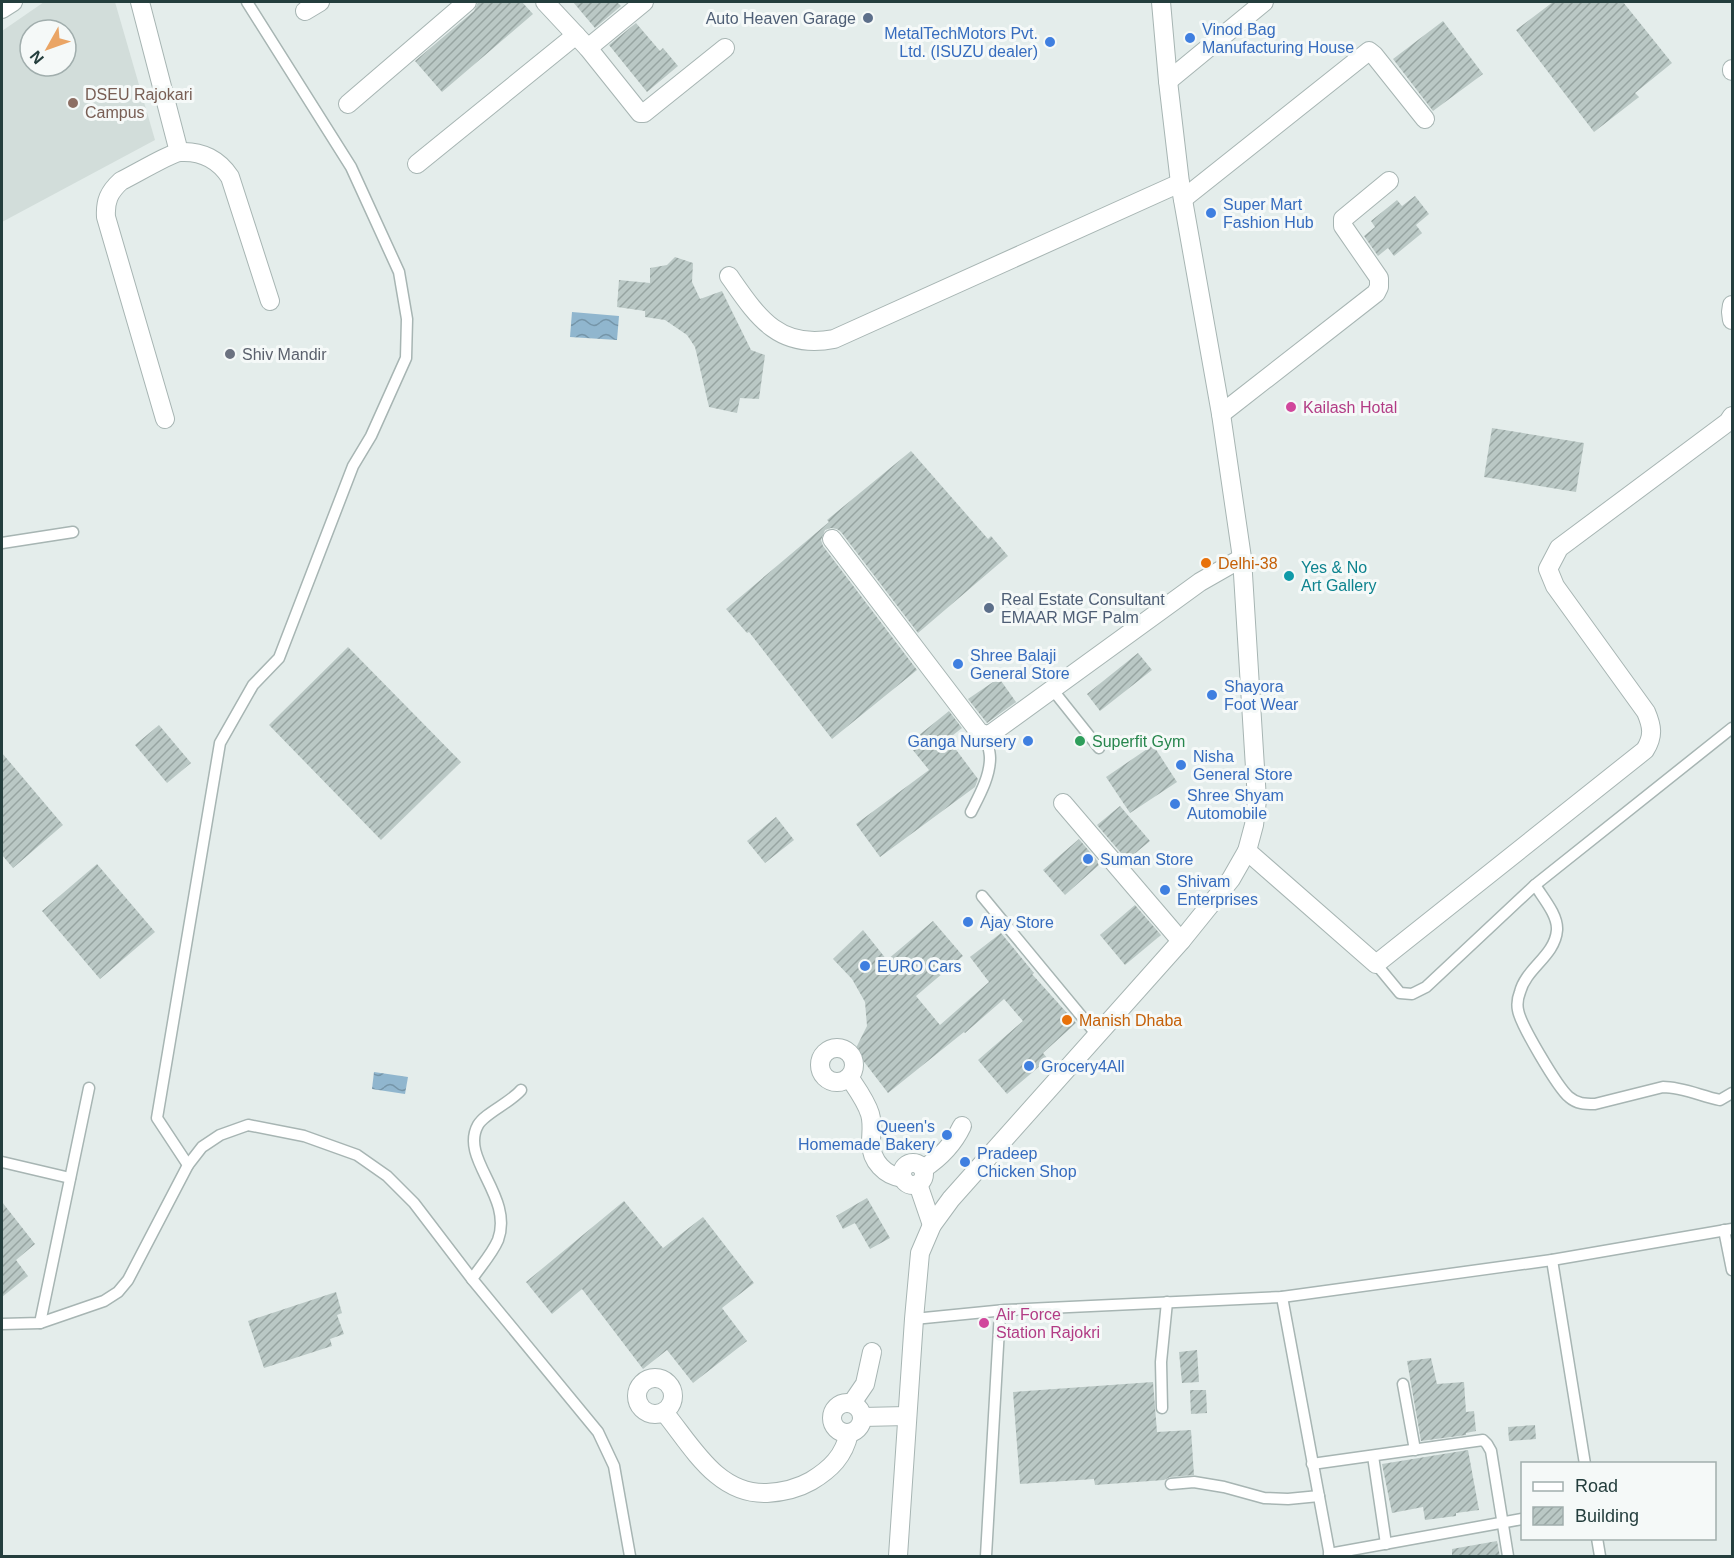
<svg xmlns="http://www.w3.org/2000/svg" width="1734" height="1558" font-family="Helvetica,sans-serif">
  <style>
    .built { fill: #d2ddda; fill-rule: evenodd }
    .water { fill: url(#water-waves) }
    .building { fill: url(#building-hatch) }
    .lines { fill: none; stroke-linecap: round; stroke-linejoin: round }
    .lane-casing { stroke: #a7b5b3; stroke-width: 13 }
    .street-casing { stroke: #a7b5b3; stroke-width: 20 }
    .lane { stroke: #fff; stroke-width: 10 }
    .street { stroke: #fff; stroke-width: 18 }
    .service-dot { fill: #5c6f8a; stroke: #f5f9f8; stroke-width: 2 }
    .shop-dot { fill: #3f7fe0; stroke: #f5f9f8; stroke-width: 2 }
    .education-dot { fill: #8d6e63; stroke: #f5f9f8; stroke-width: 2 }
    .worship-dot { fill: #6b7280; stroke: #f5f9f8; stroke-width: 2 }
    .hotel-dot { fill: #d1479c; stroke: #f5f9f8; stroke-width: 2 }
    .food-dot { fill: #e8710a; stroke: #f5f9f8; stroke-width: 2 }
    .culture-dot { fill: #0f9aa8; stroke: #f5f9f8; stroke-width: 2 }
    .leisure-dot { fill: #2e9e5b; stroke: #f5f9f8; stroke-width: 2 }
    .labels { text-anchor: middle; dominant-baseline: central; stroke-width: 6; stroke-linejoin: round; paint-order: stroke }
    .service-label { font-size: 16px; fill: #4e5e75; stroke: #f5f9f8; text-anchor: end }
    .shop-label { font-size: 16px; fill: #366cbe; stroke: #f5f9f8; text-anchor: start }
    .education-label { font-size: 16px; fill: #785e54; stroke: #f5f9f8; text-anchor: start }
    .worship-label { font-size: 16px; fill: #5b616d; stroke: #f5f9f8; text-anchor: start }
    .hotel-label { font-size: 16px; fill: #b23c85; stroke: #f5f9f8; text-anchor: start }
    .food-label { font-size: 16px; fill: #c56008; stroke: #f5f9f8; text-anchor: start }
    .culture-label { font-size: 16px; fill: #0d838f; stroke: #f5f9f8; text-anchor: start }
    .leisure-label { font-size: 16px; fill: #27864d; stroke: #f5f9f8; text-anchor: start }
  </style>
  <defs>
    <pattern id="water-waves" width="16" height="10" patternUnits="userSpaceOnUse" patternTransform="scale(1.5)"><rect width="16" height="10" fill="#90b6ce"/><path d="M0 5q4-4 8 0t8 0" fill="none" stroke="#7595a8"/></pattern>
    <pattern id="building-hatch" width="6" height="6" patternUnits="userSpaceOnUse" patternTransform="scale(1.5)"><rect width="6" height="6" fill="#bac8c5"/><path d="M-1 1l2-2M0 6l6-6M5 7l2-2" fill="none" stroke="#97a4a1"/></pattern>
  </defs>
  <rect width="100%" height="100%" fill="#e4edeb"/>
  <path class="built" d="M44,2h71l40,138 -153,82v-191zM30,30h36v36h-36z"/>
  <g class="water">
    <path d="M572,312l47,4 -2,24 -47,-3z"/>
    <path d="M374,1072l34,5 -3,17 -33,-5z"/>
  </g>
  <g class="building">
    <path d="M478,2h44l11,12 -91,78 -27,-31 59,-50z"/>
    <path d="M573,2h44l4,4 -26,22z"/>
    <path d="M1553,2h70l49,61 -37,30 4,4 -45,35 -78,-102z"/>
    <path d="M1443,21l40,53 -50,37 -40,-52z"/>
    <path d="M636,23l24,28 3,-3 15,18 -31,26 -38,-47z"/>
    <path d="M1415,196l14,18 -13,11 6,8 -28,23 -6,-8 -10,8 -14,-20 11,-9 -4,-6 26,-21 5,6z"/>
    <path d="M675,257l18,6 -1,19 8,17 22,-8 29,59 14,5 -6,44 -19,-1 -3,15 -28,-6 -14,-60 -8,-12 -22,-15 -20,-3v-6l-28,-4 2,-27 31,3v-15l17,-3z"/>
    <path d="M1492,428l92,15 -8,49 -92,-15z"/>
    <path d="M911,451l77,88 3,-3 17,20 -90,77 -77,-101 -4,-3 -6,-1 -6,2 -4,10 2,6 94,124 -85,69 -83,-107 -2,1 -21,-24 103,-87 -2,-2z"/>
    <path d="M348,647l113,115 -80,78 -112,-115z"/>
    <path d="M1138,653l14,17 -52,41 -13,-17z"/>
    <path d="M999,678l17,24 -29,21 -19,-24z"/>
    <path d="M949,711l13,17 -14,11 30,40 -3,8 -95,70 -24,-33 73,-54 -21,-26z"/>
    <path d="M159,725l32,38 -24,20 -32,-38z"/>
    <path d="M1153,745l24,37 -47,31 -24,-36z"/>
    <path d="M2,753l61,72 -50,43 -11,-13z"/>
    <path d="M1120,806l30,35 -23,19 -30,-35z"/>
    <path d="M776,817l18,23 -29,23 -18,-22z"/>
    <path d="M1079,839l21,25 -35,31 -22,-25z"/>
    <path d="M97,864l58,68 -55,47 -58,-68z"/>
    <path d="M1135,905l26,30 -36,30 -25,-30z"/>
    <path d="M933,921l30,35 -47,40 24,29 49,-43 -19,-25 31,-24 33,40 -2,1 44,49 -33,30 5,6 -41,35 -29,-34 45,-39 -19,-22 -39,34 -1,-1 -76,61 -33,-43 12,-24 -2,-24 -13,-23 -19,-20 30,-29 24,30z"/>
    <path d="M867,1198l23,40 -20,11 -15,-26 -12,6 -7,-13z"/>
    <path d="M624,1201l39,47 40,-31 51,66 -32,25 25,33 -54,42 -26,-33 -24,19 -61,-80 -30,25 -26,-32z"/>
    <path d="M2,1202l33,42 -19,16 12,16 -26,21z"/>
    <path d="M336,1292l6,21 -5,2 7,19 -14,5 2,7 -68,22 -16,-47z"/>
    <path d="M1197,1350l2,32 -17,1 -3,-31z"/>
    <path d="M1431,1358l6,26 27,-2 2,30 8,-1 2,20 -10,2v2l-45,6 -14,-80z"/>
    <path d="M1153,1382l4,50 34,-2 3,45 -24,2 -6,3 -69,5 -1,-6 -74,5 -7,-92z"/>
    <path d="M1190,1390h16l1,23 -16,1z"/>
    <path d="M1535,1425l1,14 -27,2 -1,-14z"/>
    <path d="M1468,1450l11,60 -23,3v3l-31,4 -2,-13 -31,6 -10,-49z"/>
    <path d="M1497,1541l3,16h-48v-8z"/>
  </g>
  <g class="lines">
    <g class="lane-casing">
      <g id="lane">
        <path d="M2,543l71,-11"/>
        <path d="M1052,689l47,59"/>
        <path d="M971,812c8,-16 19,-35 19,-54 0,-7 -3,-16 -4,-23"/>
        <path d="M1535,885c8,13 23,30 22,45 -2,26 -31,38 -37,62 -2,5 -3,13 -2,18 2,14 40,78 51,87 8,7 16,7 26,7l68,-17c19,0 38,9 57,13l12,-7"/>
        <path d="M982,896l115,139"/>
        <path d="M1376,964l24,29 12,1 14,-7 109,-102 197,-157"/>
        <path d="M2,1162l68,16"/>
        <path d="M188,1165l-31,-47 63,-375 33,-58 26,-27 74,-192 18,-30 35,-78 1,-39 -8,-47 -48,-105 -104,-165"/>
        <path d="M1724,1230l8,40"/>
        <path d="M1552,1260l33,204"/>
        <path d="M472,1279c8,-12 20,-25 26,-39 16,-44 -39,-81 -20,-115 7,-12 32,-22 43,-35"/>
        <path d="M1282,1297l48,259"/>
        <path d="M914,1319l91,-9 277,-13 270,-37 180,-31"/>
        <path d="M40,1323l49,-235"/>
        <path d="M2,1324l38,-1 64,-22 14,-9 10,-12 60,-115 14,-18 18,-12 28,-10 56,11 53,19 30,21 27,27 58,76 126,153 16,34 16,90"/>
        <path d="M1403,1384l12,66"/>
        <path d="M1162,1408l-1,-46 6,-60"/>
        <path d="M1373,1456l13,88"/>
        <path d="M1312,1464l171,-24 4,4 4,7 17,105"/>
        <path d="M1171,1484l23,-2 30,5 40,11 24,1 31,-3"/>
        <path d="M1597,1538l3,18"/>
        <path d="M1329,1554l193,-35"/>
        <path d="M986,1556l14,-245"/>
      </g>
    </g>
    <g class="street-casing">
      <g id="street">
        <path d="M140,2l39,150"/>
        <path d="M545,2l43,46 52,65h4l81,-65"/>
        <path d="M2,9l11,-7"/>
        <path d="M305,11l15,-9"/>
        <path d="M588,48l56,-46"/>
        <path d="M1732,69v2"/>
        <path d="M1168,81l96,-79"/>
        <path d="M348,104l119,-102"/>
        <path d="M417,164l159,-129"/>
        <path d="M1183,199l186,-148 5,4 51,64"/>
        <path d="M729,276c28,40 49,74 105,63l346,-156"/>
        <path d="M1732,305l-1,7 1,8"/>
        <path d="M1221,414l155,-121 3,-6v-9l-36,-52v-7l46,-38"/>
        <path d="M165,419l-59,-202c-1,-16 3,-25 15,-36 11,-5 51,-29 60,-29 21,-1 38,8 49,25l40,124"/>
        <path d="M832,539l147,193 7,3 6,-2 208,-151 42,-24"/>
        <path d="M1063,803l118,138"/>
        <path d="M1247,851l129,113 269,-214c9,-14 7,-24 1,-38l-91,-126 -7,-17 11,-21 169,-126 4,-6"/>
        <circle cx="837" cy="1065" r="17"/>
        <path d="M849,1077c8,12 17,24 21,37 3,10 1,19 1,29 0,18 14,33 32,35"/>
        <circle cx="913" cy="1174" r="11"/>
        <path d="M923,1169c17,-11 30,-24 39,-43"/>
        <path d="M918,1184l14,41"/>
        <circle cx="655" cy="1396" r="18"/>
        <circle cx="847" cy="1418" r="15"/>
        <path d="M852,1403l13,-19 7,-32"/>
        <path d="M664,1412c28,34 53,83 103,81 16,-1 30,-4 44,-12 20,-12 33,-25 38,-48"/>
        <path d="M862,1417l45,-1"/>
        <path d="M898,1556l16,-237 6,-66 12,-28 19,-26 230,-258 50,-62 16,-28 7,-26 3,-25 -15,-242 -21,-144 -41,-231 -12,-102 -7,-79"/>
      </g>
    </g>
    <use href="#lane" class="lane"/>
    <use href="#street" class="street"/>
  </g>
  <g class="service-dot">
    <circle cx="868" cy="18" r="6"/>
    <circle cx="989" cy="608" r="6"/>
  </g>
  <g class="shop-dot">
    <circle cx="1190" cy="38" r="6"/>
    <circle cx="1050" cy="42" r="6"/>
    <circle cx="1211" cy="213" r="6"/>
    <circle cx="958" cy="664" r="6"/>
    <circle cx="1212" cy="695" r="6"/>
    <circle cx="1028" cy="741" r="6"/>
    <circle cx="1181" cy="765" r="6"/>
    <circle cx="1175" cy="804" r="6"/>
    <circle cx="1088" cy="859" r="6"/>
    <circle cx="1165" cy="890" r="6"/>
    <circle cx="968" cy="922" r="6"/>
    <circle cx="865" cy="966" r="6"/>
    <circle cx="1029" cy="1066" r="6"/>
    <circle cx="947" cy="1135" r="6"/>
    <circle cx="965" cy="1162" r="6"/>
  </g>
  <circle class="education-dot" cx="73" cy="103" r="6"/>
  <circle class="worship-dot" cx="230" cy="354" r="6"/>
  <g class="hotel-dot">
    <circle cx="1291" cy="407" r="6"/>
    <circle cx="984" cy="1323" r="6"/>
  </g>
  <g class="food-dot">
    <circle cx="1206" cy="563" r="6"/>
    <circle cx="1067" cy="1020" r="6"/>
  </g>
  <circle class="culture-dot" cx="1289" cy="576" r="6"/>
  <circle class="leisure-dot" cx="1080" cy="741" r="6"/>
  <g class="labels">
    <g class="service-label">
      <text x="856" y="18">Auto Heaven Garage</text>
      <text x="1001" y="599" text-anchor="start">Real Estate Consultant<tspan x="1001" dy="18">EMAAR MGF Palm</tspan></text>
    </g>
    <g class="shop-label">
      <text x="1202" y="29">Vinod Bag<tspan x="1202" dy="18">Manufacturing House</tspan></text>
      <text x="1038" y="33" text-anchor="end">MetalTechMotors Pvt.<tspan x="1038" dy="18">Ltd. (ISUZU dealer)</tspan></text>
      <text x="1223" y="204">Super Mart<tspan x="1223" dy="18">Fashion Hub</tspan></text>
      <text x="970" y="655">Shree Balaji<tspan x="970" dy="18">General Store</tspan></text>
      <text x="1224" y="686">Shayora<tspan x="1224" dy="18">Foot Wear</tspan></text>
      <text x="1016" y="741" text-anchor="end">Ganga Nursery</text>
      <text x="1193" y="756">Nisha<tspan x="1193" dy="18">General Store</tspan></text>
      <text x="1187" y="795">Shree Shyam<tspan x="1187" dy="18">Automobile</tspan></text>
      <text x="1100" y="859">Suman Store</text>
      <text x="1177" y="881">Shivam<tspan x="1177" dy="18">Enterprises</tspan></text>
      <text x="980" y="922">Ajay Store</text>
      <text x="877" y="966">EURO Cars</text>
      <text x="1041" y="1066">Grocery4All</text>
      <text x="935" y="1126" text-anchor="end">Queen's<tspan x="935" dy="18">Homemade Bakery</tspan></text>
      <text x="977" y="1153">Pradeep<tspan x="977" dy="18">Chicken Shop</tspan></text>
    </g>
    <g class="education-label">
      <text x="85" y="94">DSEU Rajokari<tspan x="85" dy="18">Campus</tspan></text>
    </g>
    <g class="worship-label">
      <text x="242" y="354">Shiv Mandir</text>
    </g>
    <g class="hotel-label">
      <text x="1303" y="407">Kailash Hotal</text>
      <text x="996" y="1314">Air Force<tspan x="996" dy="18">Station Rajokri</tspan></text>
    </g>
    <g class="food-label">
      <text x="1218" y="563">Delhi-38</text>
      <text x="1079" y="1020">Manish Dhaba</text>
    </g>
    <g class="culture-label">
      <text x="1301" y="567">Yes &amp; No<tspan x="1301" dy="18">Art Gallery</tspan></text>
    </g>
    <g class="leisure-label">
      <text x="1092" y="741">Superfit Gym</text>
    </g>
  </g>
  <rect width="1734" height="1558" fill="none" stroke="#243e3d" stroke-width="6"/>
  <rect x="1521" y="1462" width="195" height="78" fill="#f5f9f8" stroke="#a1aead" stroke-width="1.5"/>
  <rect x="1533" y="1482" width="30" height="9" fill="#ffffff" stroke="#a1aead" stroke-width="1.5"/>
  <text x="1575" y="1492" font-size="18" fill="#243e3d">Road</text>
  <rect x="1533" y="1507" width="30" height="18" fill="url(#building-hatch)" stroke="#a1aead" stroke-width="1.5"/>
  <text x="1575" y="1522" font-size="18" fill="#243e3d">Building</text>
  <g transform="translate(48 48) rotate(230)"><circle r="28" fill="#f5f9f8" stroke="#a1aead" stroke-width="1.5"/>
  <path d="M0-4.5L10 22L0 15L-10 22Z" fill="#eaa565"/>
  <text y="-9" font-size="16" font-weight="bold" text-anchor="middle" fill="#243e3d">N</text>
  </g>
</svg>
